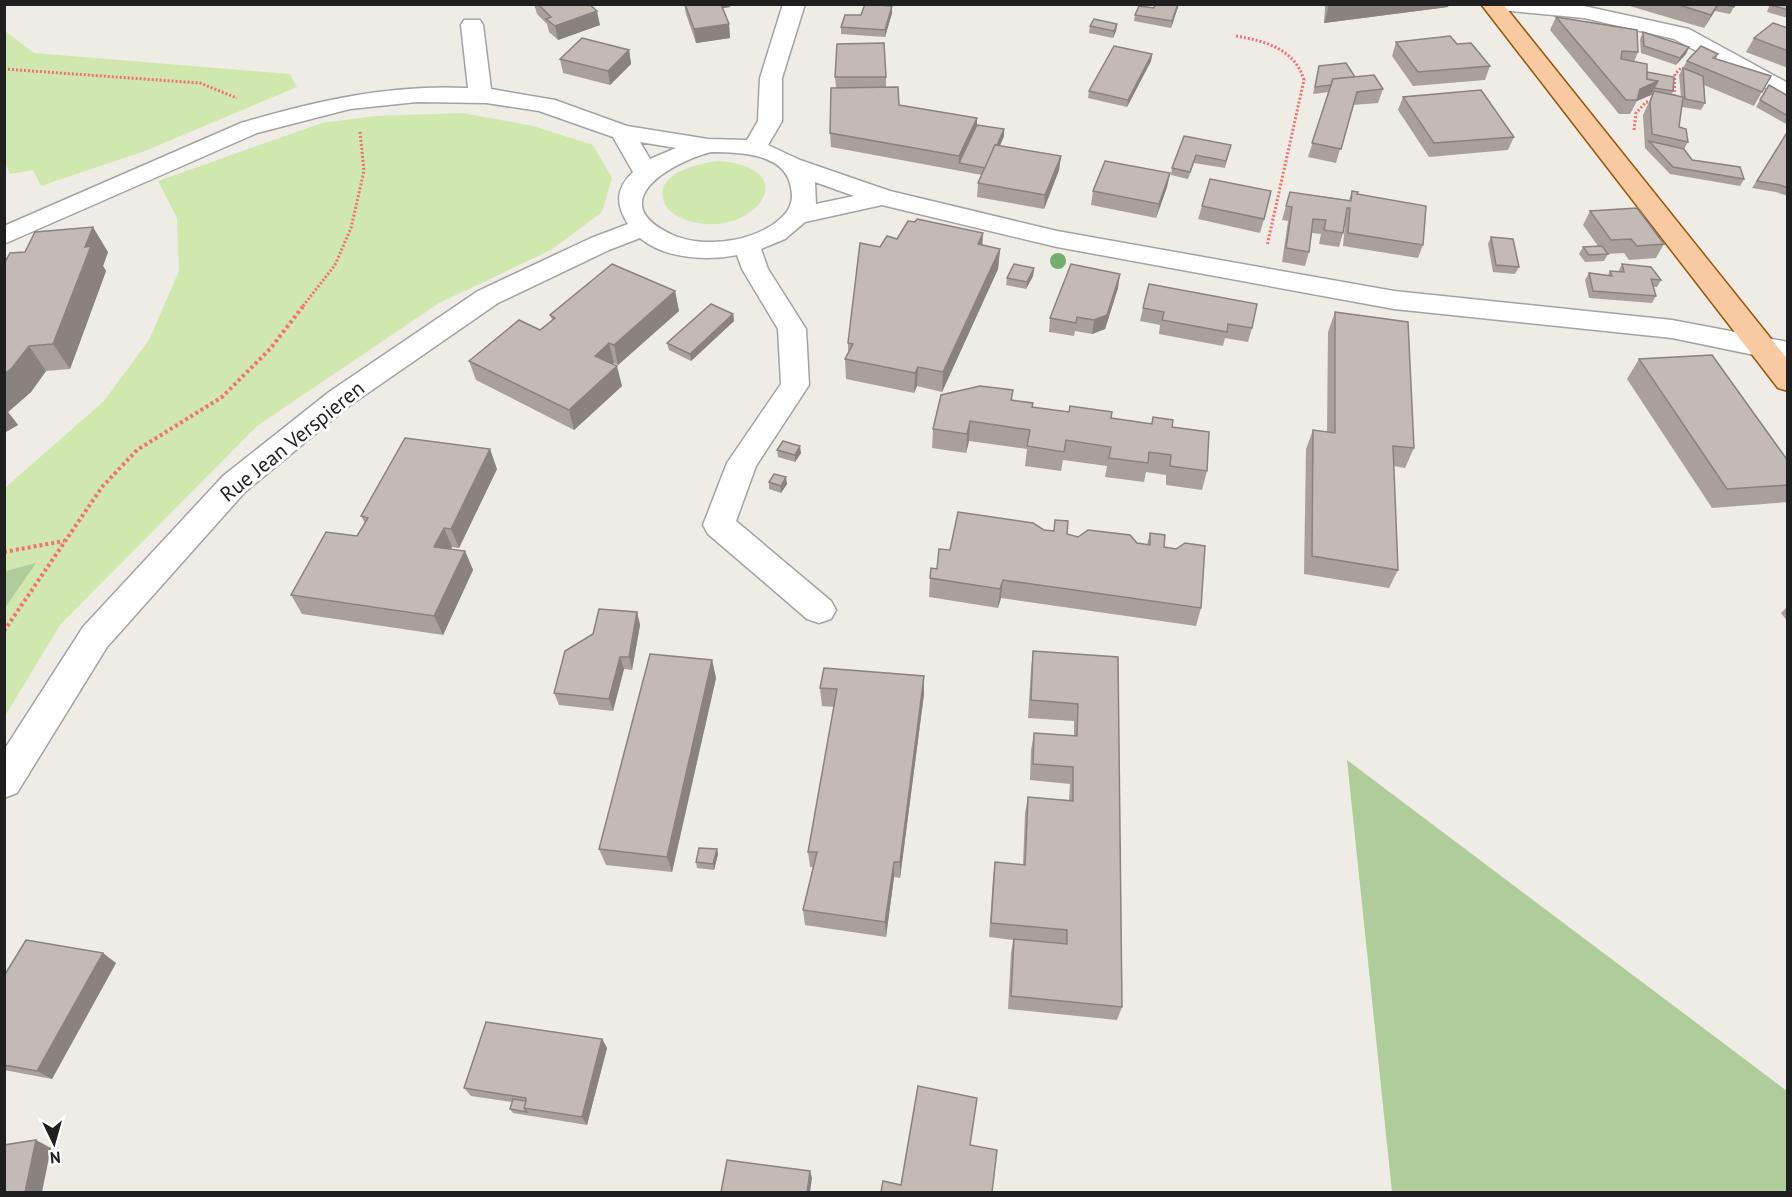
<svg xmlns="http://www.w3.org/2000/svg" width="1792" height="1197" font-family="'PT Sans',sans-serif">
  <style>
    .grass { fill: #d0e8ad }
    .forest { fill: #afcd9b }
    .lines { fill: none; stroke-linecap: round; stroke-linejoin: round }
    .minor-casing { stroke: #a3a3a3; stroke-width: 3 }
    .major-casing { stroke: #955605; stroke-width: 3 }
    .path-far1 { stroke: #f57070; stroke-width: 3; stroke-dasharray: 2 2; stroke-linecap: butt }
    .path { stroke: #f57070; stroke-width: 4; stroke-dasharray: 3 3; stroke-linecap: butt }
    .minor { fill: #fff; fill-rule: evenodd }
    .major { fill: #f9caa1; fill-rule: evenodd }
    .tree { fill: #75ad6f }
    .wall { fill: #a9a09c }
    .shaded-wall { fill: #89827f }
    .building { fill: #c4bab5; stroke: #89827f; stroke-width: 1.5 }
    .labels { text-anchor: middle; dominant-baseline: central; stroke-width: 6; stroke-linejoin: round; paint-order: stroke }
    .street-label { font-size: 21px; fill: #1f1f1f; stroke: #fff }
  </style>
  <rect width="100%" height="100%" fill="#efebe5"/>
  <g class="grass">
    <path d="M5,31l29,22 256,21 7,13 -152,64 -104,35 -8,-16 -23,4 -5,-11z"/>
    <path d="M463,113l70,13 60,19 19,33 -10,34 -51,38 -112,53 -182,123 -197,199 -55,91v-108l30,-44 -30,7v-83l99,-87 45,-61 30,-69 -2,-53 -19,-37 164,-58 53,-7z"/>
    <path d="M718,161c94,7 30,84 -34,58 -9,-4 -17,-8 -20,-17 -11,-29 36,-39 54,-41z"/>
  </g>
  <g class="forest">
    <path d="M36,563l-31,45v-37z"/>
    <path d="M1347,760l440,331v101h-395z"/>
  </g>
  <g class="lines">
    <g class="minor-casing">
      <g id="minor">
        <path d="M783,4h22l-23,74v43l-14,24 32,15 90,31 167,40 337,60 278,29 116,22v20l-116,-24 -278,-29 -337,-62 -175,-42 -77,17 -20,17 -24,10 7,20 38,60 3,56 -53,81 -20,55 95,80 5,9 -5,9 -12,4 -12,-4 -99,-85 -5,-9 24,-62 54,-79 -3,-55 -36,-60 -5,-14c-30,6 -72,4 -97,-17l-31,12 -111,53 -149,103 -104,86 -138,155 -90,146 -13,5v-48l79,-123 140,-151 106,-84 149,-101 113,-53 37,-14c-12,-19 -13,-35 5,-52l-20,-35 -74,-26 -53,-8 -69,-1 -67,7 -93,24 -253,111v-18l237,-103c74,-22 149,-39 227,-35l-7,-63 3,-5h16l3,5 8,64 64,11 72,26 81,13 39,1 11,-19 2,-43zM640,142l36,6 -26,11zM711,152c28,0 75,1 80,36 2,8 1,15 -3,22 -22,31 -82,40 -115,25 -71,-32 -4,-72 38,-83zM815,182l39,14 -38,8z"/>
        <path d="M1491,4l93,2 105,23 99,54v17l-114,-61 -90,-21 -83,-8 -8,-1z"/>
      </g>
    </g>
    <g class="major-casing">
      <path id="major" d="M1481,4h22l285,356v31l-10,-3z"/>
    </g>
    <g class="path-far1">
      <path d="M1236,36c29,5 59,13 68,44l-37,166"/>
      <path d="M4,69l196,14 37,15"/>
      <path d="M1674,100l1,-26 6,-6"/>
      <path d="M1634,130l2,-17 10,-11h6"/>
      <path d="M303,306l32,-41 16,-37 13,-57 -4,-39"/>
    </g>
    <g class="path">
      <path d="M4,552l60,-11"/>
      <path d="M4,631l98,-144 35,-37 85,-53 48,-48 34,-44"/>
    </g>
    <use href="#minor" class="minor"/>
    <use href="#major" class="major"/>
  </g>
  <circle class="tree" cx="1058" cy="261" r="8"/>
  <g class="wall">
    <path d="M534,4h55l11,21 -42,15 -9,-8 -2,-8 -10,-10z"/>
    <path d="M684,4h46v3l-8,1 7,16 1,14 -34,5 -10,-29z"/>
    <path d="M1179,4l-8,24 -37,-7 1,-6 19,-7z"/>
    <path d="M1324,4h125l-1,3 -124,16 1,-16z"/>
    <path d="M1623,4h117v2l-5,-1 -5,9 -15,-3 -11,17z"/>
    <path d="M1770,4h18v14l-21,-6z"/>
    <path d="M892,13l-7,24 -44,-3v-7l20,-12z"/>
    <path d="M1556,17l82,35 -4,10 39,29 -1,4 9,2 -2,-22 8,-14 31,-7 -2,5 55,17 -17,30 -50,-21 1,18 -4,7 -19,-3 -3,20 9,15 -4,7 8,11 52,19 -4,7 -70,-12 -25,-26 -2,-33 9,-20h-1l-14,6 -7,13h-11l-69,-84z"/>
    <path d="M1117,24l-1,7 -3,7 -24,-5 1,-7z"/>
    <path d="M1788,28v40l-42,-16 8,-14z"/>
    <path d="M1643,32l46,15 -3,7 -10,11 -35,-12 -1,-14z"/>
    <path d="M1396,42l61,2 33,22 -5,14 -72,6 -21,-30z"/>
    <path d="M629,50l2,14 -21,21 -47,-12 -3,-14z"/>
    <path d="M1152,54l-1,7 -24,46 -39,-9 1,-7z"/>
    <path d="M1319,66l36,11 28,12 -5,14 -25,2 -17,58 -28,-6 21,-65 -16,2z"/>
    <path d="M835,77h51v10l13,18 78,13v7l27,4v7l-4,10 61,10 -2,14 -15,39 -67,-12 1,-14 4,-8 -151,-28 -1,-14 6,-45z"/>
    <path d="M1769,85l19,11v29l-32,-18z"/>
    <path d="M1403,97l111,40 -6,13 -79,7 -31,-47z"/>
    <path d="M1788,131v65l-12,-4 -24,-4z"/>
    <path d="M1184,136l47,9 -6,23 -31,-5 -6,16 -17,-4 1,-7z"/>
    <path d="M1170,173l-3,14 -11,31 -65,-13 2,-14z"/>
    <path d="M1352,191l71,54 -5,13 -75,-12 2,-24 -2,11 -4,14 -20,-3 2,-10 -9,-1 -3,19 -4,14 -23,-4 6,-41 -6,-1 8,-28 59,8z"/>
    <path d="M1202,206l62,13 -4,14 -62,-14z"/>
    <path d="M1590,211l74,33 -8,14 -27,2 -5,-7 -16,1 -4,7 -19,1 -6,-8 4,-7 15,-1 -15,-21z"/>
    <path d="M1491,237l28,30 -4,7 -22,-2 -5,-28z"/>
    <path d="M982,245l18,4 -2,20 -56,123 -25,-6 -3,7 -68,-14 -1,-20 3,-6v-10l32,-96z"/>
    <path d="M25,252h83l-5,14 3,5 -36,98 -24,2 -15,21 -23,20 10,13 -14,8v-169z"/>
    <path d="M1622,264l39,16 -4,7h-4l3,9 -4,7 -63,-5 -4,-18 4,-7 19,2 2,-4 8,1z"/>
    <path d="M1034,268l-1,8 -7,13 -20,-4 1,-7z"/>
    <path d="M1118,288l-13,41 -13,5 -17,-3 -1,5 -25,-4 1,-14z"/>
    <path d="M675,291l4,20 -61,54 -4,-2 -2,1 10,22 -48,44 -98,-50 -7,-19 71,-31 12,-10 -2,-5z"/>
    <path d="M1143,308l109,20 -4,14 -23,-4 -2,8 -64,-12 1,-9 -20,-4z"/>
    <path d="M1335,312l79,136 -9,20 -11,-2 4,104 -9,18 -85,-14 2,-125 7,-19 14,2 1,-100z"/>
    <path d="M733,314l1,7 -43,40 -22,-11 -2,-7z"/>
    <path d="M1639,359l149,102v41l-76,6 -85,-129z"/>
    <path d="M1013,390l-1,10 20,7 119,17 2,-7 19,10 35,44 -5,19 -36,-5v-10l-20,-3 -2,10 -39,-5 2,-11 -44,-6 -2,11 -36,-5 2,-17 -58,-8 -3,12 -34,-5 1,-19z"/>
    <path d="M777,450l24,3 -6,9 -17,-5z"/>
    <path d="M497,469l-38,79 -7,-1 -1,2 14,2 8,19 -30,65 -141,-21 -11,-19 66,-59 8,-13 -4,-7z"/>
    <path d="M769,482l18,2 -6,9 -12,-4z"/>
    <path d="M1044,530l23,4 11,3 69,8 3,-12 14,14 37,61 -5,18 -195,-28 -3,10 -69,-11 1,-19 20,-28z"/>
    <path d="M1788,606v16l-7,-9z"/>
    <path d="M637,612l3,13 -8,45 -8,-1 -11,42 -54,-6 -5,-12z"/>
    <path d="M1033,651l85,6 4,350 -5,13 -109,-11 3,-56 2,-13 -24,-3 4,-59 2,-16 28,3 2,-52 3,-16 41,3 1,-16 -40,-4 1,-30 3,-17 40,3v-15l-46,-3 3,-49z"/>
    <path d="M712,660l4,18 -44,194 -66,-7 -7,-16z"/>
    <path d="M820,688l104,6 -24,184 -6,-1 -8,60 -81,-12 -2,-15 10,-43h-3l-2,-15 26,-145 -12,-1z"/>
    <path d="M717,849l1,5 -4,16 -17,-2 -1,-6z"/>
    <path d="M116,963l-64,116 -48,-9v-94z"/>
    <path d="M602,1039l5,9 -20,77 -74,-12 -3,-4 2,-7 -41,-6 -7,-8z"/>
  </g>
  <g class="shaded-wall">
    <path d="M718,4h12v3l-12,2z"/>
    <path d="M1178,4h1l-8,24 1,-7z"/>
    <path d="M1329,4h120l-1,3 -124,16z"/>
    <path d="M1718,4h1l-15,24 7,-13z"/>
    <path d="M892,6v7l-7,24v-7z"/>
    <path d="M597,11l3,14 -42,15 -3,-14z"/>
    <path d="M729,24l1,14 -34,5 -2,-14z"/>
    <path d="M1117,24l-1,7 -3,7 1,-7z"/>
    <path d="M1689,47l-3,7 -10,11 4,-7z"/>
    <path d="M629,50l2,14 -21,21 -2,-14z"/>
    <path d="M1152,54l-1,7 -24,46 1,-7z"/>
    <path d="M1658,81l-7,14 -14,6 3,-12z"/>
    <path d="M977,118v14l-18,31v-7z"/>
    <path d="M1004,129v7l-17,40v-8z"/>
    <path d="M1061,156l-2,14 -15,39 1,-14z"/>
    <path d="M1170,173l-3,14 -11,31 3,-14z"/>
    <path d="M93,227l15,25 -5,14 3,5 -36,98 -17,-25 32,-97z"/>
    <path d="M983,233l-1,20 -4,-9z"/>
    <path d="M1000,249l-2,20 -56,123 1,-20z"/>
    <path d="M1034,268l-1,8 -7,13 1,-7z"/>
    <path d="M1120,274l-2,14 -13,41 -13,5 2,-14z"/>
    <path d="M675,291l4,20 -61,54 -4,-20z"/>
    <path d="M733,314l1,7 -43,40 -1,-7z"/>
    <path d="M609,343l5,20 -14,13 -5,-20z"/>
    <path d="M29,346l17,25 -15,21 -23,20 10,13 -14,8v-59z"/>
    <path d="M617,366l5,20 -48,44 -5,-20z"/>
    <path d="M918,367l-1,19 -3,7 1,-20z"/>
    <path d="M970,421l-1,20 -3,12 1,-19z"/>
    <path d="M800,446l1,7 -6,9v-7z"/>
    <path d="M490,449l7,20 -38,79 -8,-19z"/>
    <path d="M786,477l1,7 -6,9v-7z"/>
    <path d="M444,528l8,19 -10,19 -8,-19z"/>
    <path d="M465,551l8,19 -30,65 -9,-19z"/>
    <path d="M1003,580l-2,18 -3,10 2,-19z"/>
    <path d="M637,612l3,13 -8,45 -3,-13z"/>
    <path d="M620,657l4,12 -11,42 -4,-12z"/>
    <path d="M712,660l4,18 -44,194 -5,-15z"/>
    <path d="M924,676v18l-24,184v-16z"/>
    <path d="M717,849l1,5 -4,16 -1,-6z"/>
    <path d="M894,862v15l-8,60 -1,-15z"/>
    <path d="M103,953l13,10 -64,116 -15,-8z"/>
    <path d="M602,1039l5,9 -20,77 -5,-8z"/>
    <path d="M36,1140l15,8 -9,44h-17z"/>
    <path d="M810,1171l2,7 -2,14h-3z"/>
  </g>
  <g class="building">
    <path d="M538,4h51l8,7 -42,15 -9,-7 5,-2z"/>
    <path d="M685,4h36l8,20 -35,5z"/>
    <path d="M865,4l27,2 -7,24 -44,-3 4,-12h16z"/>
    <path d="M1155,4h23l-6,17 -37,-6 4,-9 15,2z"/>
    <path d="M1676,4h42l-7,11z"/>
    <path d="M1720,4h15l-1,3z"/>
    <path d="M1772,4h16v6l-17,-5z"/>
    <path d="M1556,17l81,13 1,22 -16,-1 -1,8 26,5v15l11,2 -18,8 -3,11h-11z"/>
    <path d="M1094,19l23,5 -3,7 -24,-5z"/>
    <path d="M1773,23l15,5v23l-34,-13z"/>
    <path d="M1643,32l46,15 -9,11 -36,-12z"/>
    <path d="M1450,36l7,8 14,-1 19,23 -72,6 -22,-30z"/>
    <path d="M582,38l47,12 -21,21 -48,-12z"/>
    <path d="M884,43l2,34h-51l2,-33z"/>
    <path d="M1114,46l38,8 -24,46 -39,-9z"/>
    <path d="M1701,46l17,8 -5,4 58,18 -9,16 -75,-31z"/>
    <path d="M1346,63l9,14 -22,2 -2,6 -16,2 4,-21z"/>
    <path d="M1683,68l20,8 2,27 -20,-4z"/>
    <path d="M1647,72l27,5 -1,14 -19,-3 4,-7 -11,-2z"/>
    <path d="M1374,75l9,14 -26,3 -16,57 -29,-6 21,-64z"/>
    <path d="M1769,85l19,11v20l-28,-16z"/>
    <path d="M898,87l1,18 78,13 -18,38 -129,-23 1,-45z"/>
    <path d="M1481,90l33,47 -80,6 -31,-46z"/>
    <path d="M1654,91l29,6 -4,30 7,2 2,13 -36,-8 -2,-32z"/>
    <path d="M977,125l27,4 -7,16h-2l-10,23 -26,-5z"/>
    <path d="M1788,131v57l-8,-3 -23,-4z"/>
    <path d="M1184,136l47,9 -5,16 -30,-6 -6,17 -18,-4z"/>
    <path d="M1649,141l35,8 8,11 48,7 4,12 -71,-12z"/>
    <path d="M995,145l66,11 -16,39 -67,-12z"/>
    <path d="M1105,161l65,12 -11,31 -66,-13z"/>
    <path d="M1210,179l61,12 -7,28 -62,-13z"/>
    <path d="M1352,191l6,1 -1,2 69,12 -3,39 -75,-12 2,-25h-3l-4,25 -19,-3 2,-10 -13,-1 -4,33 -23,-4 6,-41 -6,-1 4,-14 61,9z"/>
    <path d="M1637,208l27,36 -27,2 -6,-7 -20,1 -21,-29z"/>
    <path d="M917,219l66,14 -5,11 22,5 -57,123 -25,-5 -3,6 -70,-14 8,-15 -5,-1 12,-100 20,4 7,-11 10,3 11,-18 7,1z"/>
    <path d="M93,227l-8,20 6,-1 -38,98 -24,2 -17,22 -8,6v-110l6,-11 15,-1 10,-20z"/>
    <path d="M1491,237l22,2 6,28 -23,-2z"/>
    <path d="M1602,246l6,8 -19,1 -6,-8z"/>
    <path d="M612,264l63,27 -61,54 -5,-2 -14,13 22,10 -48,44 -100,-49 50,-41 21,10 15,-12 -5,-3z"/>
    <path d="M1014,264l20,4 -7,14 -20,-4z"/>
    <path d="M1071,264l49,10 -13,41 -13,5 -17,-3 -1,6 -26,-5z"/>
    <path d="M1622,264l29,3 10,13 -10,-1 5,17 -63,-5 -4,-18 23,3 -2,-5 14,1z"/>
    <path d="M1149,284l108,20 -5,24 -24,-4 -1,8 -65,-12 2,-8 -21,-4z"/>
    <path d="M711,304l22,10 -43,40 -23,-11z"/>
    <path d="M1335,312l73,10 6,126 -21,-2 5,124 -86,-14 1,-126 22,3z"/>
    <path d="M1712,355l76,106v24l-61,4 -88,-130z"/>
    <path d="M980,386l33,4 -2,10 22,3 -1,4 37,5 1,-6 42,6 -1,6 41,6 1,-7 20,3 -1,7 37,5 -2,39 -37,-5 1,-11 -22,-3 -1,11 -39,-5 2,-11 -45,-7 -2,12 -37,-6 3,-16 -60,-9 -3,13 -34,-5 8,-34z"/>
    <path d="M405,438l85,11 -39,80 -7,-1 -10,19 31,4 -31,65 -143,-21 35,-63 31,4 11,-18 -7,-2z"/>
    <path d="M783,441l17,5 -5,9 -18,-5z"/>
    <path d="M774,474l12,3 -5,9 -12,-4z"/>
    <path d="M958,512l75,11 11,7 10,1 1,-11 13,1 -1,13 11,3 10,-7 42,5 7,8 13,2v-12l15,2 -1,12 12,2 9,-6 20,3 -4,62 -198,-28 -3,9 -70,-11 1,-10 6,1 2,-20 11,1z"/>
    <path d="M599,609l38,3 -8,45h-9l-11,42 -55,-6 11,-42 28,-17z"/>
    <path d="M1033,651l85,6 4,350 -111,-11 3,-57 53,5v-14l-76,-7 4,-61 30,3 3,-68 45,4v-34l-40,-3 1,-31 43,3 1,-32 -47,-4z"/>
    <path d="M650,654l62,6 -45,197 -68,-8z"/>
    <path d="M824,668l100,8 -24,186h-6l-9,60 -82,-12 14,-58h-9l29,-163 -17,-1z"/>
    <path d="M699,848l18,1 -4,15 -17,-2z"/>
    <path d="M26,940l77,13 -66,118 -33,-6v-89z"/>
    <path d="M486,1022l116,17 -20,78 -58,-9 2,-10 -62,-10z"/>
    <path d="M918,1086l59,12 -7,47 27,5 -5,42h-111l2,-11 18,4z"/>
    <path d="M513,1099l13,2 -2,7 3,4 -17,-3z"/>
    <path d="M36,1140l-11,52h-21v-47z"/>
    <path d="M727,1160l83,11 -3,21h-86z"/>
  </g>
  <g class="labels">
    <g class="street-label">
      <text transform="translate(292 441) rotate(-39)">Rue Jean Verspieren</text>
    </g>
  </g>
  <rect width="1792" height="1197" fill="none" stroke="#1f1f1f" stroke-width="12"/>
  <g transform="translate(54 1143) rotate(175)" stroke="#ffffff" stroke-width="4.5" paint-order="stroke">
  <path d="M0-4.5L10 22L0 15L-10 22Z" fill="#1f1f1f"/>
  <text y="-9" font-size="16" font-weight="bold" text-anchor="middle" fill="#1f1f1f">N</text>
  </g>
</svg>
